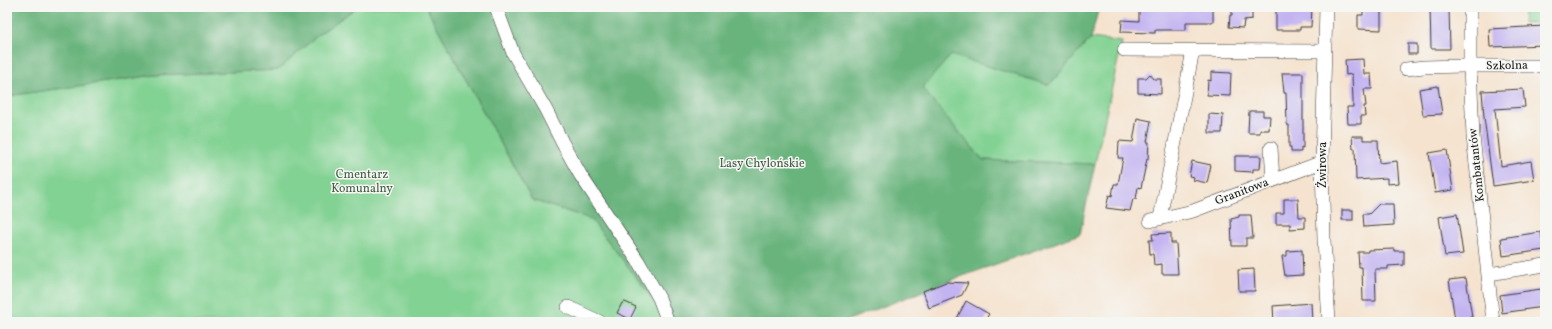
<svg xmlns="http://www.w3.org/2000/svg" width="1552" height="329" font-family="Vollkorn,serif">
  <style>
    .green { fill: #82d293; stroke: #4f7758 }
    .forest { fill: #69b47d; stroke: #42684c }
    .building { fill: #c3b4f1 }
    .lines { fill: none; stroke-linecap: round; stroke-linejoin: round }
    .minor-casing { stroke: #3d3a37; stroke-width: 14 }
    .minor { stroke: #fff; stroke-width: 13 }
    .labels { text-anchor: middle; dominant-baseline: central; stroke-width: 3; stroke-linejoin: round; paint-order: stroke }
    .street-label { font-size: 12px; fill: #1c1c1c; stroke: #f6f6f2 }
    .park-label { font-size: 12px; fill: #405c46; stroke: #f6f6f2 }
  </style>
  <rect width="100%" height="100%" fill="#f6f6f2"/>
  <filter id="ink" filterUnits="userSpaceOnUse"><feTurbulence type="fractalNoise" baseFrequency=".025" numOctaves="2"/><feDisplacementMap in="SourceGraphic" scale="8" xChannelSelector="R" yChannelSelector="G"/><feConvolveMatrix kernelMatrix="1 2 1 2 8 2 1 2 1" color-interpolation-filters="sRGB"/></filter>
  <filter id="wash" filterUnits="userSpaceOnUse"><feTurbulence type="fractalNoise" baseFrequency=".012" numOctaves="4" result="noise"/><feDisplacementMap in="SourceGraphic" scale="16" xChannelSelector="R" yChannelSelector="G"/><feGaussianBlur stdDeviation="0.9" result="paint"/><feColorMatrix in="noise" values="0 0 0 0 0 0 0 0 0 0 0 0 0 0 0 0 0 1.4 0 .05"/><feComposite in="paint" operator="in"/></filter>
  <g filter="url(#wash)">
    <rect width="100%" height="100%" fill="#f5e3cf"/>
    <g class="green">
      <path d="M357,7h69l106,193 59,19 80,103h-664v-226l148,-21 123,-5 41,-36z"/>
      <path d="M1524,7h21v16h-22z"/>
      <path d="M1091,38l31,4 -27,122 -112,-4 -62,-72 30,-33 98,30z"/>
    </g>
    <g class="forest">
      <path d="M7,7h350l-38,27 -41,36 -123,5 -148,21z"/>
      <path d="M426,7h673l-8,31 -42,47 -98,-30 -29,33 61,72 112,4 -15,70 -131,47 -106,41h-172l-80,-103 -59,-19z"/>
    </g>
    <g id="blocks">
      <g class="building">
        <path d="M1139,7h74v15h-27v8h-31v3l-34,-1 1,-12 17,1z"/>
        <path d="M1232,7h20v12l-8,1 -1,8 -14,-1 1,-12h2z"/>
        <path d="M1276,7h36l-1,20h-11v3h-24z"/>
        <path d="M1363,7h18v23l-23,-1v-14h5z"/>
        <path d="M1430,7h19l1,42h-19z"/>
        <path d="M1545,26v19l-55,2 -1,-18z"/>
        <rect x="1408" y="44" width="9" height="10"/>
        <path d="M1363,59l1,15h7l1,15h-8l2,17h-2l1,10h-4v8h-13l-1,-17h6v-7l-1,-26 -6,1 -1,-15z"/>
        <path d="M1211,72l20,1 -1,23 -23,-1 1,-15 3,1z"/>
        <path d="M1282,73h21v75l-2,-1v5h-10v-5h-2v-22h-2l-1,-32h-2z"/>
        <path d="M1150,74l4,5h7v15l-23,-1v-15h8z"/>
        <path d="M1438,86l4,28 -19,1 -4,-26z"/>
        <path d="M1523,89l2,18 -30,2 6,57 30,-5 3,19 -41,6 -9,-69 -2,-26z"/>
        <path d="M1249,111h14v5h7l-1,14h-9v3h-12z"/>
        <path d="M1209,114l14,1 -1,18h-13z"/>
        <path d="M1137,118l14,3 -4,21h2l-1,17h-1l-6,29 -3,-1 -2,12h-3l-3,12 -24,-3 3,-13 3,1 2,-12h4l5,-26h-5l1,-17 14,1z"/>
        <path d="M1352,136h11v4h15l1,23 18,-2 2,22 -12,1v-6l-31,2 -1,-32 -2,1z"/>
        <path d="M1447,150l6,40 -18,3 -6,-40z"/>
        <path d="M1235,156h26l-1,13h-7v3l-18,-1z"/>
        <path d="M1192,161l19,4 -4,18 -14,-3 1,-3 -5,-1z"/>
        <path d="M1284,199h14l1,18h6v11l-15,1v-5h-14v-11h8z"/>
        <path d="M1379,204h14l1,21 -30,2 -1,-13h6z"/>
        <rect x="1342" y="210" width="11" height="10"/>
        <path d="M1457,214l6,40 -18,2 -6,-39z"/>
        <path d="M1239,215h12l2,23h-7v8h-14l-1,-27 8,-2z"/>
        <path d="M1541,232l3,18 -41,6 -2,-18z"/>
        <path d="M1171,233v10h5l2,31h-16v-10l-8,1 -1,-11h-3l-1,-14h4l-1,-6z"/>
        <path d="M1394,249v2h10v14l-16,1v3h-13l1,32h-13l-1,-34h-3l-1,-15h10v-2z"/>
        <path d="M1302,250l1,25 -18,1 -3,-20h5v-5z"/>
        <path d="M1254,269l1,22h-16l-1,-21z"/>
        <path d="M1466,278l6,39 -17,3 -6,-40z"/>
        <path d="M946,282l22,1 -6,12 -33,13 -6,-17z"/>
        <path d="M1541,289l2,18 -41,6 -2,-18z"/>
        <path d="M966,301l23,13 -5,8h-29z"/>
        <path d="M625,302l11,5 -6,12 -13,-6 5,-10z"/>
        <path d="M1311,303l1,19h-38l-1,-16z"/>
      </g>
    </g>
  </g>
  <g filter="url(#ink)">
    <use href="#blocks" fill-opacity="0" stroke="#3d3a37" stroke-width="1"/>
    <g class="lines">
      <g class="minor-casing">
        <g id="minor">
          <path d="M496,7l17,46 33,57 16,32 19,34 57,85 21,37 9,24"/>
          <path d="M1326,7l-4,155 2,78 5,82"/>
          <path d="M1470,7v59l3,70 20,186"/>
          <path d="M1124,50l200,1"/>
          <path d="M1406,69l18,-2 39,-1h82"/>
          <path d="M1271,148l2,32"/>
          <path d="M1160,218l33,-167"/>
          <path d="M1150,221l43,-10 129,-49"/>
          <path d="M1489,274l56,-9"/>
          <path d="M568,307l32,15"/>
        </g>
      </g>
      <use href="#minor" class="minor"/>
    </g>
  </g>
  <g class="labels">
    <g class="street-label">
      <text transform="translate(1507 66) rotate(-1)">Szkolna</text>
      <text transform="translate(1323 165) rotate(-90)">Żwirowa</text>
      <text transform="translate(1477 165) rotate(-96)">Kombatantów</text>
      <text transform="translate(1242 192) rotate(-21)">Granitowa</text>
    </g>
    <g class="park-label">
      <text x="762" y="164">Lasy Chylońskie</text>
      <text x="362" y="175">Cmentarz<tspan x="362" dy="14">Komunalny</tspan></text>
    </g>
  </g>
  <rect width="1552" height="329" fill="none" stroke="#f6f6f2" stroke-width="24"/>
</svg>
